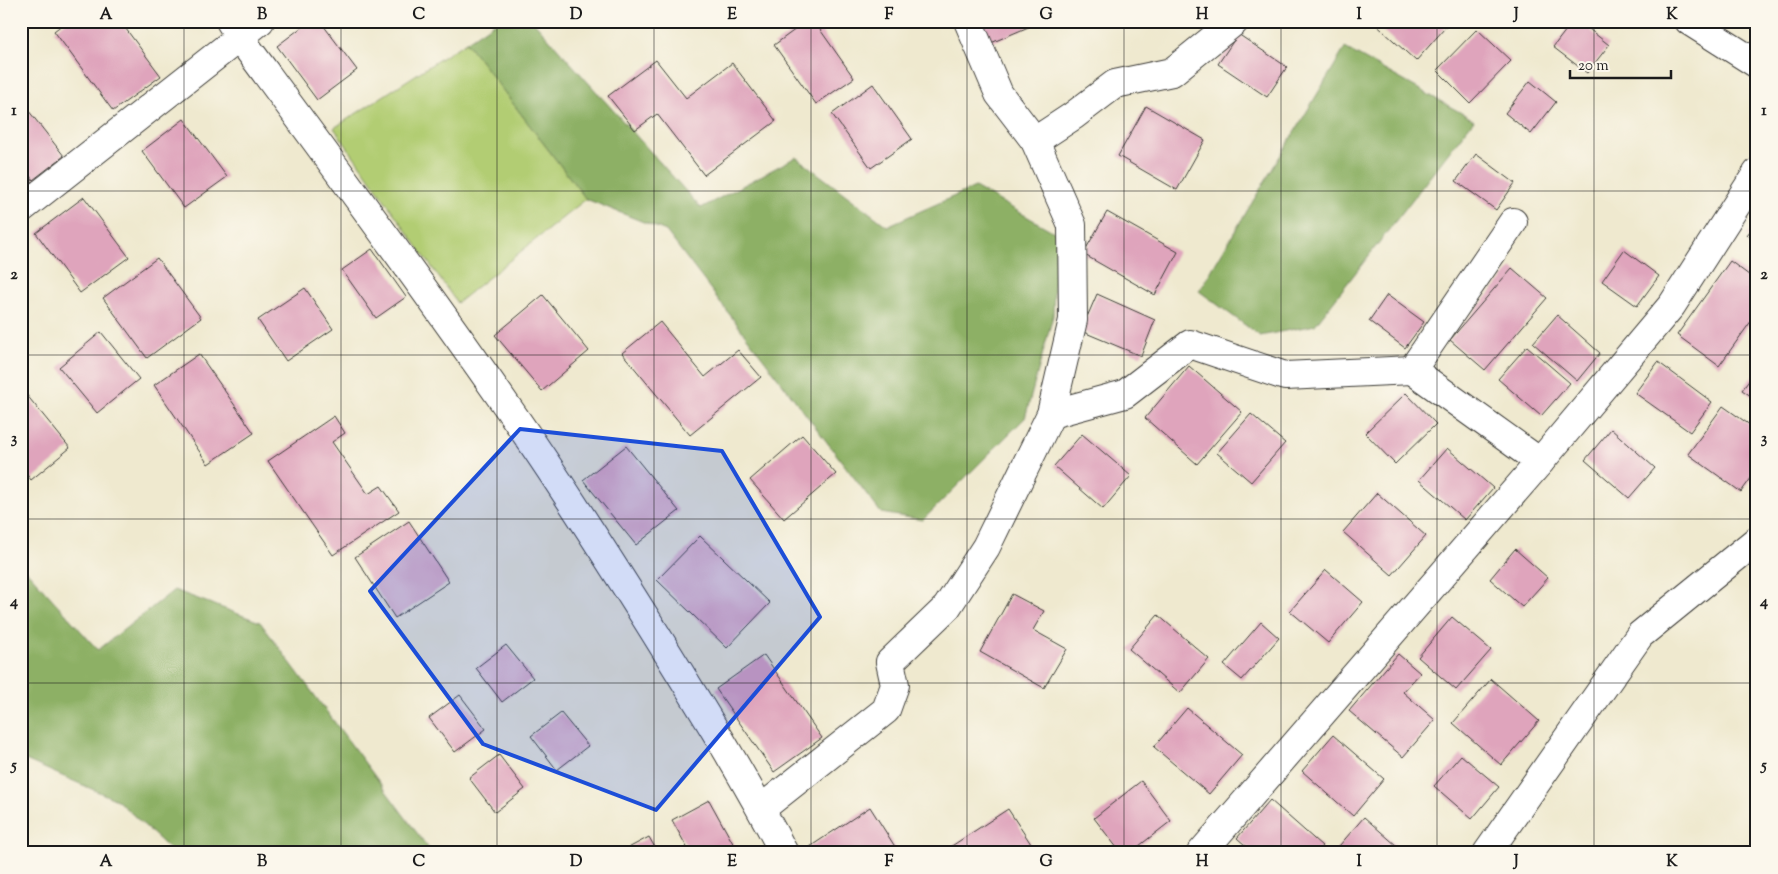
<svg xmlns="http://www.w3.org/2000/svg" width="1778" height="874" font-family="'Sorts Mill Goudy',serif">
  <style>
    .green { fill: #b2cd73; stroke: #677448 }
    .forest { fill: #8db065; stroke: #546640 }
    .building { fill: #dfa4bc }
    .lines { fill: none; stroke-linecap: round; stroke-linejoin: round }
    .minor-casing { stroke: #3c3b37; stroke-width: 30 }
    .minor { stroke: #fff; stroke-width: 28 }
    .marked { fill: #1d4ed8; fill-opacity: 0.2; stroke: #1d4ed8; stroke-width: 4; stroke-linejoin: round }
    .grid { fill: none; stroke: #1c1c1c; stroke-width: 1; stroke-opacity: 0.55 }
    .neatline { fill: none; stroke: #1c1c1c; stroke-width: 2 }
    .grid-label { font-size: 16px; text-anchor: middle; font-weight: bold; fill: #1c1c1c }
  </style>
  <rect width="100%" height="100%" fill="#fbf7ec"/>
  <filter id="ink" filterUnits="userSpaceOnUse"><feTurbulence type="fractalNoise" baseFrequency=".02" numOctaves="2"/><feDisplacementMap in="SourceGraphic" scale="10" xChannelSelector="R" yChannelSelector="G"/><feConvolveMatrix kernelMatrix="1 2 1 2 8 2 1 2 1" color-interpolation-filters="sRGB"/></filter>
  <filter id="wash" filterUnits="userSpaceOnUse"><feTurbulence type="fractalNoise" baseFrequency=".0096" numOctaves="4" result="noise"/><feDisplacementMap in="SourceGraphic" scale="20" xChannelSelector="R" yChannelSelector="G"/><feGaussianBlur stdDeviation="1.12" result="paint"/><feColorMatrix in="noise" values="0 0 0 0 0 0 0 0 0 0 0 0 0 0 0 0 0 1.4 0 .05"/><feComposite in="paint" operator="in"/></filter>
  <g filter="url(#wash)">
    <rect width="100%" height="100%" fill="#efe9cf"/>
    <path class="green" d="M466,42l120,157 -129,104 -123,-175z"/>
    <g class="forest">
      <path d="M497,21h36l168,187 95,-51 91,69 88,-39 81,46 -3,83 -28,102 -102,102 -42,-7 -215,-282 -80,-32 -120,-157z"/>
      <path d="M1345,48l129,72 -159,205 -55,11 -61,-45z"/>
      <path d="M21,567l6,4 71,79 76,-60 86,32 172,231h-258l-57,-53 -96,-42z"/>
    </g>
    <g id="blocks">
      <g class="building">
        <path d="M67,21h53l41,55 -48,35 -59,-80z"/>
        <path d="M310,21h10l37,49 -40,30 -40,-54z"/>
        <path d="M807,21h7l40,57 -38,26 -42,-59z"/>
        <path d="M982,21h50l1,4 -42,18z"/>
        <path d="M1372,21h79l-35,40z"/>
        <path d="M1573,21h6l30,24 -22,28 -34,-26z"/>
        <path d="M1477,29l34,32 -41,42 -33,-33z"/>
        <path d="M1238,34l49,33 -20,30 -49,-33z"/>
        <path d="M656,60l30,38 46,-35 44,58 -72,54 -47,-61 -22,16 -27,-34z"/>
        <path d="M1530,81l26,21 -25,32 -26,-21z"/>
        <path d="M873,84l39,55 -41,29 -39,-54z"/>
        <path d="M21,101l43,55 -31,24 -12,-15z"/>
        <path d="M1146,106l59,34 -28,50 -59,-34z"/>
        <path d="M184,119l43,58 -43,31 -42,-57z"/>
        <path d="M1476,154l39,29 -19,27 -40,-29z"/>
        <path d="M84,197l45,60 -49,36 -44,-60z"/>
        <path d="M1107,212l71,40 -23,43 -72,-41z"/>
        <path d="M1757,222v21l-10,-8z"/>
        <path d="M372,249l34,48 -30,21 -34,-48z"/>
        <path d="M1624,250l35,26 -22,30 -35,-25z"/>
        <path d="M157,258l44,60 -54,40 -44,-60z"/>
        <path d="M1730,261l27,20v32l-38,53 -42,-31z"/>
        <path d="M1512,268l35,30 -62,72 -35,-30z"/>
        <path d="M305,288l28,41 -47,32 -28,-41z"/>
        <path d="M1097,294l58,26 -14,36 -60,-25z"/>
        <path d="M543,295l46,56 -47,40 -47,-56z"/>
        <path d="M1387,295l37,27 -19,26 -36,-27z"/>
        <path d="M1557,315l43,38 -23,28 -44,-38z"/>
        <path d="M660,322l45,55 33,-27 23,27 -71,58 -68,-82z"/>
        <path d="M101,332l38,47 -42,34 -38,-46z"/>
        <path d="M1527,346l43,37 -29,33 -43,-37z"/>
        <path d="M199,354l55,79 -46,31 -54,-79z"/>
        <path d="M1658,362l54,40 -22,30 -55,-39z"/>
        <path d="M1189,366l53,46 -45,52 -52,-46z"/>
        <path d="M1757,370v30l-15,-10z"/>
        <path d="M21,388l49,60 -39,32 -10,-13z"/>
        <path d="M1406,393l30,31 -41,40 -30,-31z"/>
        <path d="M1723,406l34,24v40l-16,22 -53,-38z"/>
        <path d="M1251,414l34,29 -34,39 -34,-29z"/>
        <path d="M334,416l11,17 -13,9 36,52 13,-8 18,25 -66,44 -65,-94z"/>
        <path d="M1611,429l44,39 -26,30 -44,-38z"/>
        <path d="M1082,434l49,42 -28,33 -49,-43z"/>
        <path d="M802,435l34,39 -52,45 -34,-39z"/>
        <path d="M626,446l53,65 -43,34 -53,-65z"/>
        <path d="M1447,448l46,40 -28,32 -46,-40z"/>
        <path d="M1377,493l49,43 -34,39 -49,-43z"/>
        <path d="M409,521l40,61 -54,36 -40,-61z"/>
        <path d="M700,536l70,67 -43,45 -70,-68z"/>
        <path d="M1515,549l33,29 -26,29 -32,-28z"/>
        <path d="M1326,570l37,32 -35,41 -38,-32z"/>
        <path d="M1012,594l32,17 -11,19 34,19 -23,39 -64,-36z"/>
        <path d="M1158,615l51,44 -29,34 -51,-44z"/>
        <path d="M1452,617l39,33 -35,40 -38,-33z"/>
        <path d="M1261,622l18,16 -37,42 -18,-15z"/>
        <path d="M506,645l27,33 -31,24 -26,-34z"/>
        <path d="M1398,654l22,19 -17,19 32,28 -32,37 -54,-46z"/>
        <path d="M764,655l58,83 -48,34 -58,-83z"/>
        <path d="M1491,679l48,42 -38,44 -48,-42z"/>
        <path d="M460,695l26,34 -31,23 -26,-34z"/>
        <path d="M1187,708l55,47 -33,39 -55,-47z"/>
        <path d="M561,713l27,33 -31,24 -26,-34z"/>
        <path d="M1333,735l51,44 -31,37 -51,-45z"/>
        <path d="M499,755l26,34 -30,23 -26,-34z"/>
        <path d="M1461,755l38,32 -27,32 -38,-33z"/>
        <path d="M1141,781l30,40 -41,32h-9l-27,-35z"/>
        <path d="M709,800l26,47 -11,6h-34l-18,-33z"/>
        <path d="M1270,800l52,46 -6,7h-62l-17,-15z"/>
        <path d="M870,807l29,46h-92l-2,-3z"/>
        <path d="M1008,809l27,41 -3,3h-91z"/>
        <path d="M1364,817l41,36h-72z"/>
        <path d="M649,837l9,16h-39z"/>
      </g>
    </g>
  </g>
  <g filter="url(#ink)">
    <use href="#blocks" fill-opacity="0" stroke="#3c3b37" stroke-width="1"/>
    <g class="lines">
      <g class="minor-casing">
        <g id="minor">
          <path d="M230,21l10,17c90,122 180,243 266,367 51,72 99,148 146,223 46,74 92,148 132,225"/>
          <path d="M1689,21l68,43"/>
          <path d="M1035,141l38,-25 42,-32 57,-12 63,-51"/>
          <path d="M21,209l239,-188"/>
          <path d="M1412,370l101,-148"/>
          <path d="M1051,414l74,-20 65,-50 95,32 127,-6 128,92"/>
          <path d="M761,809l125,-99 9,-25 -5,-23 57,-55 39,-60 65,-133 22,-94 -1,-95 -37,-84 -36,-47 -31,-73"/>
          <path d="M1201,853l339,-391 132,-157 85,-132"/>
          <path d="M1487,853l153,-218 117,-95"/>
        </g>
      </g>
      <use href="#minor" class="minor"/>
    </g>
  </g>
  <path class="marked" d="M520,429l202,22 98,166 -164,193 -173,-66 -113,-153z"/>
  <path class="grid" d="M184,21v832M341,21v832M497,21v832M654,21v832M811,21v832M967,21v832M1124,21v832M1281,21v832M1437,21v832M1594,21v832M21,191h1736M21,355h1736M21,519h1736M21,683h1736"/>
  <rect width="1778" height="874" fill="none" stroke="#fbf7ec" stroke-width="55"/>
  <path d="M1570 70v8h101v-8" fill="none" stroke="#1c1c1c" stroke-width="2.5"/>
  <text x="1578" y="70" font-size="15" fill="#1c1c1c" stroke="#fbf7ec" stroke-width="4" paint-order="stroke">20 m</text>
  <rect x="28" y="28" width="1722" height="818" class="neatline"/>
  <g class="grid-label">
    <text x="106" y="19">A</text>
    <text x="262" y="19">B</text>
    <text x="419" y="19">C</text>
    <text x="576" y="19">D</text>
    <text x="732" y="19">E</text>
    <text x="889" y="19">F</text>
    <text x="1046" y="19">G</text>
    <text x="1202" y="19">H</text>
    <text x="1359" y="19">I</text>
    <text x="1516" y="19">J</text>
    <text x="1672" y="19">K</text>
    <text x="14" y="115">1</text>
    <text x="1764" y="115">1</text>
    <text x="14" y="279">2</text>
    <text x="1764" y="279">2</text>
    <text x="14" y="443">3</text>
    <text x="1764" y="443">3</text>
    <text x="14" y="606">4</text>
    <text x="1764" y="606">4</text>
    <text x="14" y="770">5</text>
    <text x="1764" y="770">5</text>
    <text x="106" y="866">A</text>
    <text x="262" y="866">B</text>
    <text x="419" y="866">C</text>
    <text x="576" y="866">D</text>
    <text x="732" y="866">E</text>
    <text x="889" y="866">F</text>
    <text x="1046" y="866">G</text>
    <text x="1202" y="866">H</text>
    <text x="1359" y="866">I</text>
    <text x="1516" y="866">J</text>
    <text x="1672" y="866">K</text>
  </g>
</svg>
